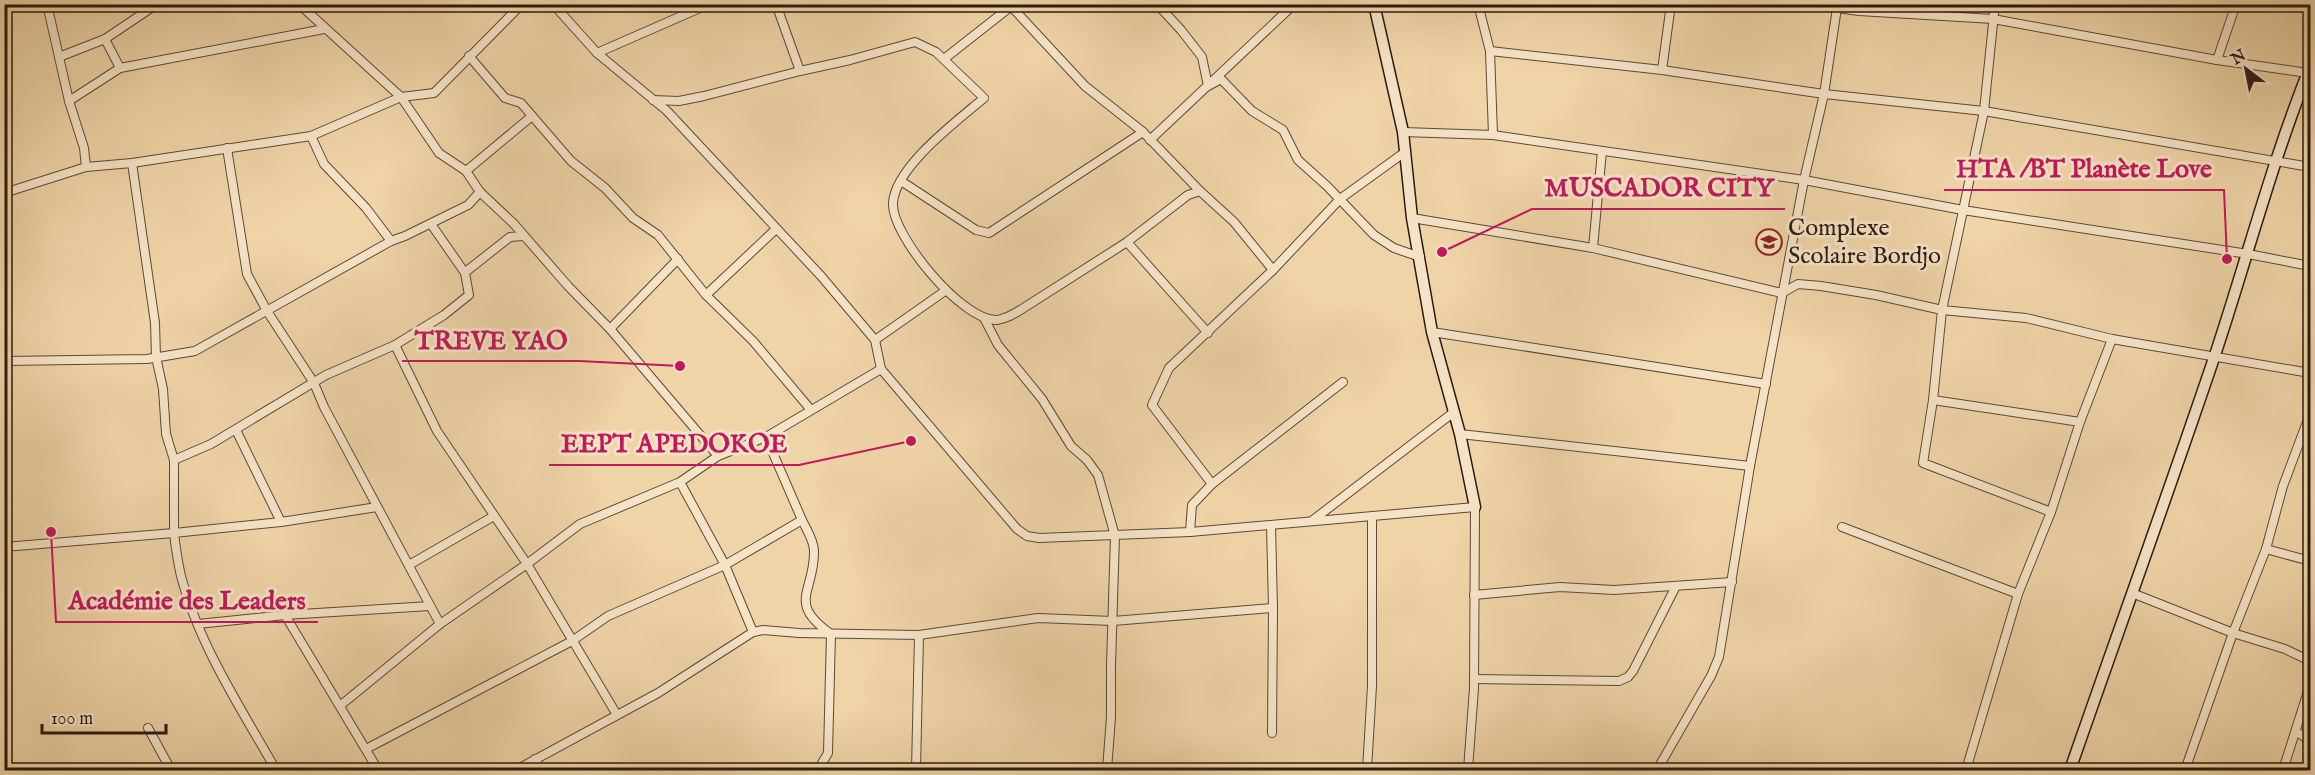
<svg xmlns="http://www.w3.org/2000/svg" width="2315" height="775" font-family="'IM FELL English',serif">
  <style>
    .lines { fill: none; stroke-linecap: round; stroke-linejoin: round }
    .street-casing { stroke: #5c4936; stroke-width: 10 }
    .secondary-casing { stroke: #2b1b11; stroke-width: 13 }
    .street { stroke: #f5e3c6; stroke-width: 8 }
    .secondary { stroke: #f5e3c6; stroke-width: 10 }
    .labels { text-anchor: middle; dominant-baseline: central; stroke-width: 6; stroke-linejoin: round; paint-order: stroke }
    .poi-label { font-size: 24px; fill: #2b1b11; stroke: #f5e3c6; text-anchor: start }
    .leader { fill: none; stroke: #c2185b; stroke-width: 2 }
    .callout-dot { fill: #c2185b; stroke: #f5e3c6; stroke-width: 2 }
    .callout-label { font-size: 26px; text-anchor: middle; font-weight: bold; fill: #c2185b; stroke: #f5e3c6; stroke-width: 6; stroke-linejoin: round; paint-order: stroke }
  </style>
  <rect width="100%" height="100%" fill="#efd4a7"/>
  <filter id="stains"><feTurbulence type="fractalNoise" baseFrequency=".00333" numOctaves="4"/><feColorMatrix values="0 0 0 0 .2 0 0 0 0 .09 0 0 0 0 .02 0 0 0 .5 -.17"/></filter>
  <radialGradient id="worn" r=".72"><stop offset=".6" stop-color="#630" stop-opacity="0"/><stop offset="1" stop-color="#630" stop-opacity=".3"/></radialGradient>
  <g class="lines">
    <g class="street-casing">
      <g id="street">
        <path d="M47,4l12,53"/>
        <path d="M299,4l102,93 38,56 27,18 14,21 34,32 54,62 42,43 108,127"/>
        <path d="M553,4l44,49 70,58 154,165 54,64 6,29 136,160 10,7 12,2 151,-6 285,-25 -1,181 -6,82"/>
        <path d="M776,4l24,67"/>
        <path d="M1009,4l76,82 58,46 57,59 34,31 39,48"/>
        <path d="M1157,4l24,26 21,27 6,29 13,-7 31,32 31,19 15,30 29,26 47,49 20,13 26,9"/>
        <path d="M1478,4l12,47 3,84"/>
        <path d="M1808,4l51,7 134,8 224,41 91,13"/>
        <path d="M1995,4l-11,107 -42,199 -9,90 -10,63 128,49"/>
        <path d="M105,39l15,29"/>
        <path d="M1490,51l172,19 162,24 160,17 326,56"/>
        <path d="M597,53l112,-49"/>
        <path d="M469,56l36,42 16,5 50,58 34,27 28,30 25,17 48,60 47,46 58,69"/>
        <path d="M944,59l70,-55"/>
        <path d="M2217,60l19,-56"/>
        <path d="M1662,70l9,-66"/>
        <path d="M653,100l26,1 25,-5 96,-25 50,-11 65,-18 21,10 48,46c-27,23 -89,69 -91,105 -2,32 70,119 104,117 9,-1 17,-6 25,-11l105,-67 61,-47 12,-4"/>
        <path d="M69,101l-10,-44 46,-18 52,-35"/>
        <path d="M1403,132l90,3 311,45 159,30 285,44 62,12"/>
        <path d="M311,136l13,28 42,44 25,33"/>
        <path d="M1150,140l139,-131 -4,-5"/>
        <path d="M227,148l20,126 20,37 47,72 10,24 116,217"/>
        <path d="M86,167l-2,-19 -15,-47 51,-33 204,-39"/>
        <path d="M466,171l66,-55"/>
        <path d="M901,181l75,49 13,3 154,-101"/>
        <path d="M4,193l82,-26 46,-4 179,-27 90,-39 33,-4 88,-89"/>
        <path d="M1412,218l181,30 189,45 16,-9 23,2 55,9 66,15 84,8 86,21 198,34"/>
        <path d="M431,224l34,49"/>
        <path d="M1127,242l81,91"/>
        <path d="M1593,248l9,-97"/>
        <path d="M706,295l70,-66"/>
        <path d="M984,318l14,27 44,54 29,47 16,14 11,15 17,61 -4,129v52l-4,53"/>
        <path d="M610,329l68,-70"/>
        <path d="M1432,332l334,52"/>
        <path d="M875,340l70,-49"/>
        <path d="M395,345l42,86 90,133 90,151"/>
        <path d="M4,361l143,-2 48,-8 196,-110 14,-5 63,-31 12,-13"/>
        <path d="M1933,400l147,22"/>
        <path d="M236,430l45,92"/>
        <path d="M1460,434l290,32"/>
        <path d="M174,460l37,-16 115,-69 69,-30 49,-30 25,-20 -4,-22 3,-3 42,-33 13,-1"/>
        <path d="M680,482l45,83 28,67"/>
        <path d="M1212,484l-60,-79 17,-37 104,-98 67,-71 65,-47"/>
        <path d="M802,520c4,9 12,20 12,31 1,40 -28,52 17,83l-3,119 -10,17"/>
        <path d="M1313,520l141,-108"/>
        <path d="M1271,525l2,83 -1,125"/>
        <path d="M1842,527l176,67"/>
        <path d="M1190,532l2,-27 20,-21 131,-102"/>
        <path d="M4,547l170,-14v-73l-8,-26 -3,-45 -7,-32 -1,-34 -23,-160"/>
        <path d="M2266,549l44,12"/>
        <path d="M409,565l85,-49"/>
        <path d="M2132,593l101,40 52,16 25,12"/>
        <path d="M1474,595l86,-8 54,3 118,-8"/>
        <path d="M285,615l93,155"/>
        <path d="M198,624l87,-9 145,-9"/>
        <path d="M1474,679l145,2 9,-4 5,-6 43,-85"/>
        <path d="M341,705l99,-81 87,-60 53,-40 100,-42 38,-26 48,-19 115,-68"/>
        <path d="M148,728l23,42"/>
        <path d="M2297,732l13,9"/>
        <path d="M366,749l206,-108 36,-25 117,-51 77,-45 -36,-83"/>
        <path d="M535,759l6,11"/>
        <path d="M276,770c-33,-58 -75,-122 -93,-187 -5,-16 -7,-33 -9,-50l107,-11 96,-15"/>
        <path d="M516,770l142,-77 95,-61 10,-2 36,3 120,2 119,-17 75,3 160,-13"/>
        <path d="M916,770l3,-135"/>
        <path d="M1367,770l5,-84v-169"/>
        <path d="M1657,770l54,-94 8,-19 31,-191 54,-286 20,-86 13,-86"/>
        <path d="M1966,770l52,-176 33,-82 29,-90 32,-83"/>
        <path d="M2185,770l48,-137 33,-84 17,-63 27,-72"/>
        <path d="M2283,770l27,-85"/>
      </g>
    </g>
    <g class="secondary-casing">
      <g id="secondary">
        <path d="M1374,4l29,128 9,86 20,114 28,102 15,73"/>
        <path d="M2070,770c48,-138 98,-276 145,-415 32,-96 57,-194 95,-288"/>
      </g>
    </g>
    <use href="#street" class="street"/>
    <use href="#secondary" class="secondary"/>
  </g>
  <defs>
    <g id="school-ring" transform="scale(1.35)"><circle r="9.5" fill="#f5e3c6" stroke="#8f2418" stroke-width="1.5"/><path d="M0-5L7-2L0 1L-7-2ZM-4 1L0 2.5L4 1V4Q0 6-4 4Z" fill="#8f2418"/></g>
  </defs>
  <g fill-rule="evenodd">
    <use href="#school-ring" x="1769" y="242"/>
  </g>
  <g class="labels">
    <g class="poi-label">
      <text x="1788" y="228">Complexe<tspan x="1788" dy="28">Scolaire Bordjo</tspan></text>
    </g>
  </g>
  <path class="leader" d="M2227 259L2224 190H1944M1442 252L1532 209H1785M680 366L579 361H402M911 441L799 465H549M51 532L56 622H318"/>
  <g class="callout-dot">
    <circle cx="2227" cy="259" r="6"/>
    <circle cx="1442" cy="252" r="6"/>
    <circle cx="680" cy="366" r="6"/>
    <circle cx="911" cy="441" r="6"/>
    <circle cx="51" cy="532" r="6"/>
  </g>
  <g class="callout-label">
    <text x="2084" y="177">HTA /BT Planète Love</text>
    <text x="1659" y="196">MUSCADOR CITY</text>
    <text x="491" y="349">TREVE YAO</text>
    <text x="674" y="452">EEPT APEDOKOE</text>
    <text x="187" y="609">Académie des Leaders</text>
  </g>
  <rect width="2315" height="775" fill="none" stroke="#efd4a7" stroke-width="24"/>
  <rect x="6" y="6" width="2303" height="763" fill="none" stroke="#2b1b11" stroke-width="3"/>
  <rect x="12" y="12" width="2291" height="751" fill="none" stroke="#2b1b11" stroke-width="1.5"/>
  <g transform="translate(2246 69) rotate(328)" stroke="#f5e3c6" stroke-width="4.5" paint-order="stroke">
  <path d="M0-4.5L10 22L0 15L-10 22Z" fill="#2b1b11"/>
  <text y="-9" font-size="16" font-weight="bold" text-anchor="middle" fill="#2b1b11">N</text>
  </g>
  <path d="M42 724v9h124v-9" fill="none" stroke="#2b1b11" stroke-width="3"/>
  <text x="51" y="724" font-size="18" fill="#2b1b11" stroke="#f5e3c6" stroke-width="4.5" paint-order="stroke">100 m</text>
  <rect width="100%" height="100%" filter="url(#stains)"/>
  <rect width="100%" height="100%" fill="url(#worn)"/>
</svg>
